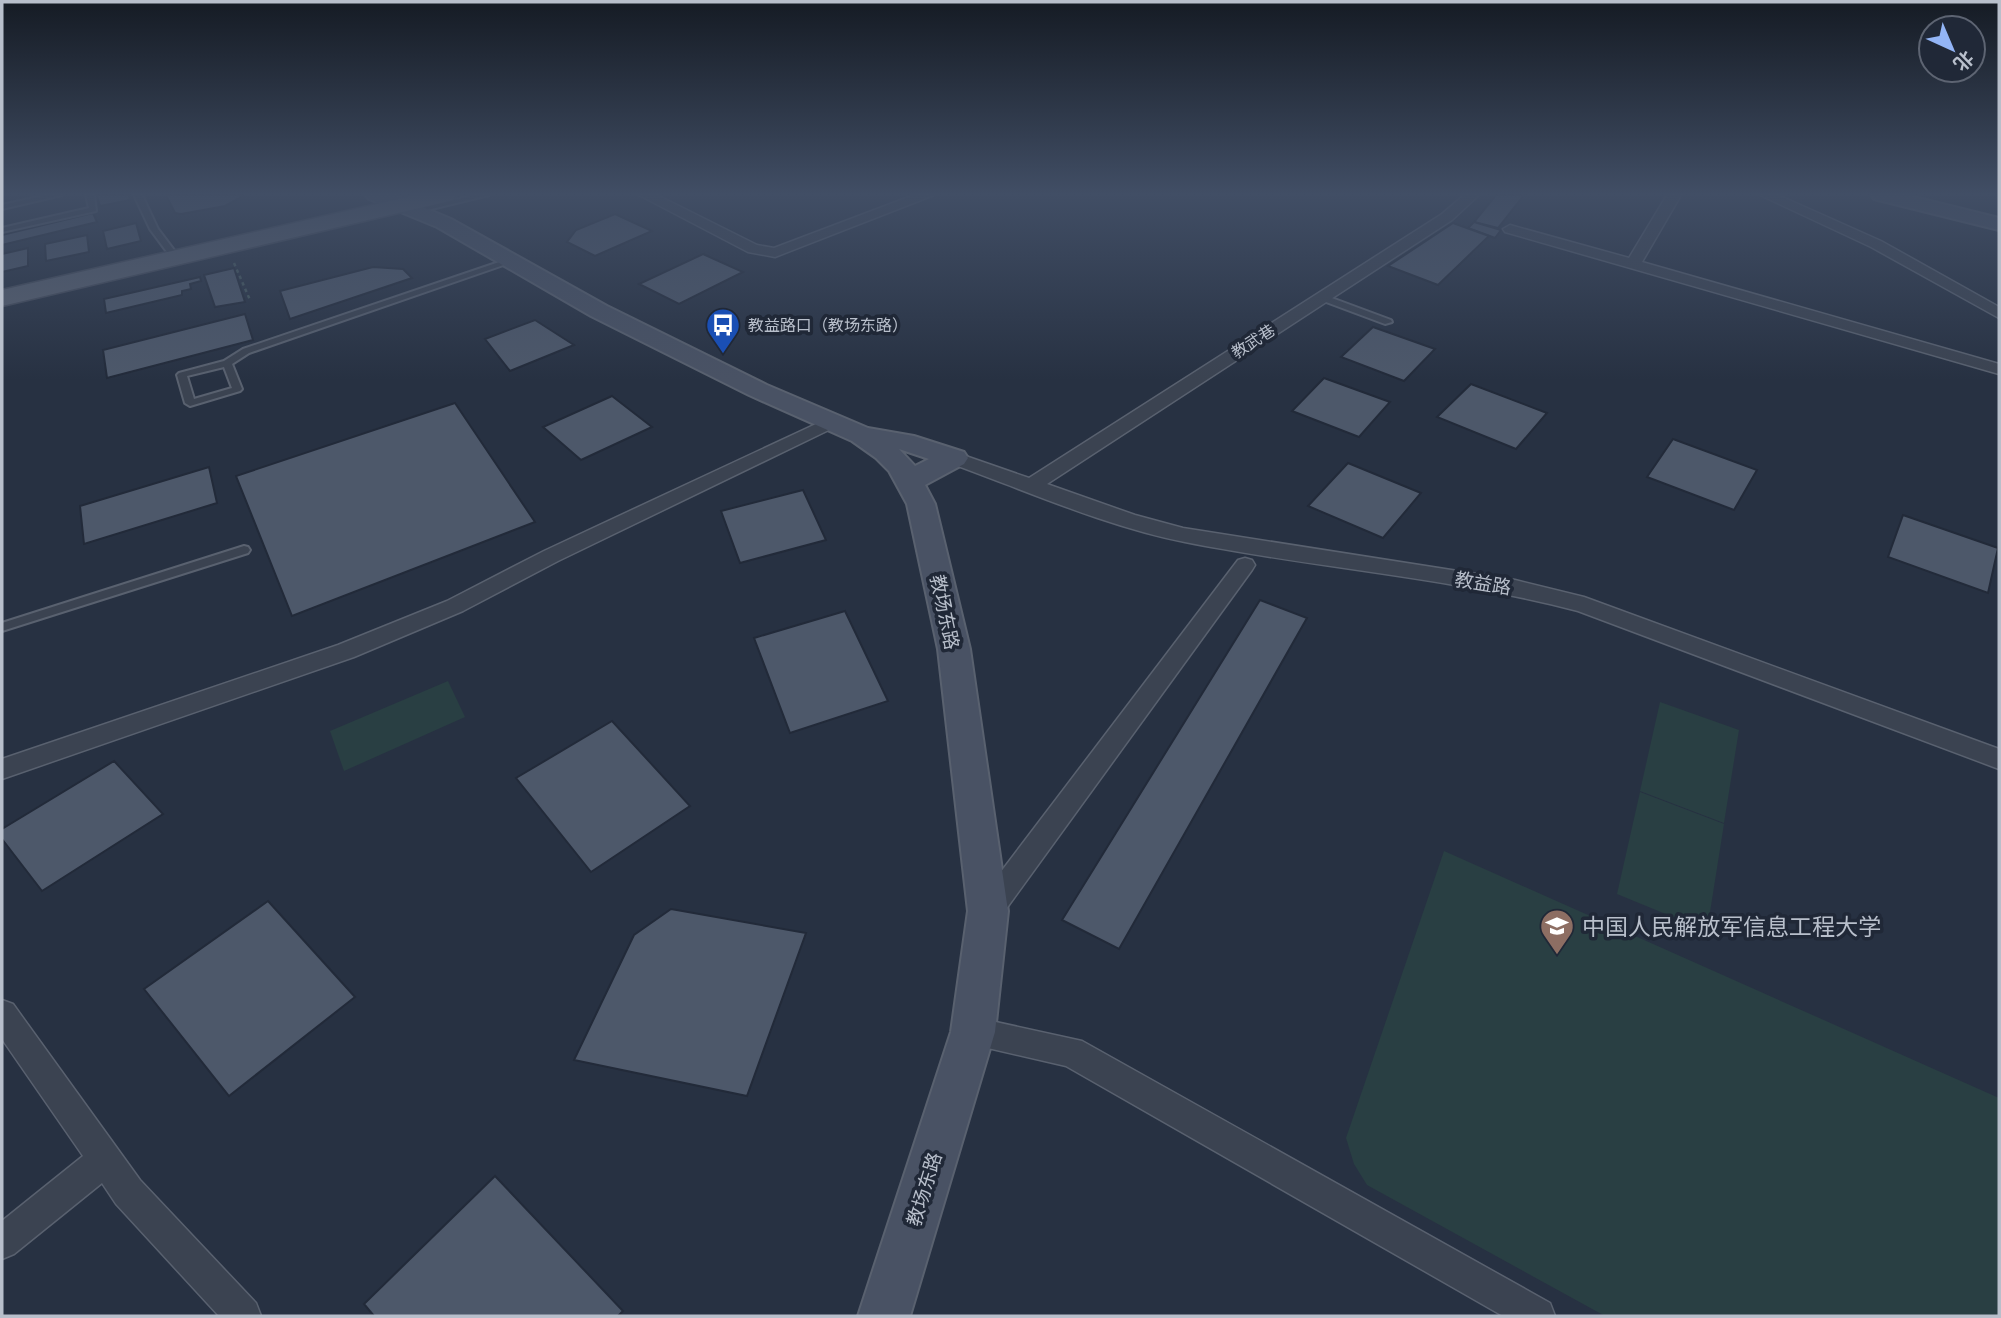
<svg xmlns="http://www.w3.org/2000/svg" width="2001" height="1318" font-family="Manrope,'Noto Sans SC',sans-serif">
  <style>
    .green { fill: #293f43 }
    .building { fill: #4d586a; stroke: #222a39; stroke-width: 2 }
    .lines { fill: none; stroke-linecap: round; stroke-linejoin: round }
    .lane-casing { stroke: #59616f; stroke-width: 4 }
    .street-casing { stroke: #59616f; stroke-width: 3 }
    .secondary-casing { stroke: #59616f; stroke-width: 4 }
    .primary-casing { stroke: #454c5b; stroke-width: 3 }
    .path { stroke: #475b5f; stroke-width: 2.5; stroke-dasharray: 3.5 3.5; stroke-linecap: butt }
    .lane { fill: #3b4351; fill-rule: evenodd }
    .street { fill: #3b4351; fill-rule: evenodd }
    .secondary { fill: #495264; fill-rule: evenodd }
    .primary { fill: #5a6271; fill-rule: evenodd }
    .labels { text-anchor: middle; dominant-baseline: central; stroke-width: 7; stroke-linejoin: round; paint-order: stroke }
    .far-poi-label { font-size: 16px; fill: #b8bfcb; stroke: #202837; text-anchor: start }
    .far-street-label { font-size: 16px; fill: #b8bfcb; stroke: #202837 }
    .street-label { font-size: 19px; fill: #b8bfcb; stroke: #202837 }
    .near-poi-label { font-size: 23px; fill: #b8bfcb; stroke: #202837; text-anchor: start }
  </style>
  <rect width="100%" height="100%" fill="#273142"/>
  <g class="green">
    <path d="M448,681l17,36 -121,54 -14,-40z"/>
    <path d="M1660,702l79,28 -15,93 -84,-32z"/>
    <path d="M1640,792l84,32 -17,107 -90,-37z"/>
    <path d="M1444,851l555,247v218h-394l-238,-131 -13,-21 -8,-26z"/>
  </g>
  <g class="building">
    <path d="M97,195h32l1,5 -30,6z"/>
    <path d="M166,195h79l-20,11 -44,8 -6,-1z"/>
    <path d="M166,195h79l-20,11 -44,8 -6,-1z"/>
    <path d="M1496,195h28l-26,33 -24,-6z"/>
    <path d="M93,213l4,9 -95,23v-10z"/>
    <path d="M615,214l37,17 -57,25 -28,-14 9,-12z"/>
    <path d="M1474,222l27,8 -6,8 -27,-10z"/>
    <path d="M136,223l5,18 -34,8 -4,-18z"/>
    <path d="M1453,223l36,13 -51,49 -50,-19z"/>
    <path d="M87,235l2,17 -43,9 -1,-17z"/>
    <path d="M28,248v18l-26,6v-18z"/>
    <path d="M703,254l40,18 -64,32 -40,-20z"/>
    <path d="M373,267l30,2 9,9 -122,41 -10,-28z"/>
    <path d="M234,268l11,34 -30,5 -11,-32z"/>
    <path d="M200,277l1,4 -11,3 1,5 -9,2v4l-76,18 -2,-14z"/>
    <path d="M245,314l8,26 -146,38 -4,-28z"/>
    <path d="M535,320l39,25 -64,26 -25,-32z"/>
    <path d="M1373,327l62,22 -31,32 -63,-24z"/>
    <path d="M1324,378l66,24 -31,35 -67,-26z"/>
    <path d="M1471,384l76,29 -31,36 -79,-32z"/>
    <path d="M612,396l40,31 -71,33 -38,-33z"/>
    <path d="M455,403l80,119 -243,94 -56,-140z"/>
    <path d="M1673,439l84,31 -23,40 -87,-33z"/>
    <path d="M1348,463l73,30 -38,45 -75,-32z"/>
    <path d="M209,467l8,36 -133,41 -4,-38z"/>
    <path d="M803,490l23,50 -86,23 -19,-52z"/>
    <path d="M1903,515l95,33 -10,45 -100,-36z"/>
    <path d="M1260,600l47,18 -188,331 -57,-29z"/>
    <path d="M845,611l43,90 -98,32 -36,-95z"/>
    <path d="M612,721l78,85 -99,66 -75,-94z"/>
    <path d="M114,761l49,53 -121,77 -40,-52v-10z"/>
    <path d="M268,901l87,96 -126,99 -85,-107z"/>
    <path d="M671,909l135,24 -59,163 -173,-36 60,-125z"/>
    <path d="M495,1176l128,135 -5,5h-244l-10,-12z"/>
  </g>
  <g class="lines">
    <g class="lane-casing">
      <g id="lane">
        <path d="M47,195h15l-60,14v-4z"/>
        <path d="M86,195h8l2,16 -94,21v-4l87,-20z"/>
        <path d="M134,195h8l16,34 22,29 -1,2h-6l-23,-31z"/>
        <path d="M475,195h14l-74,18 -4,-2z"/>
        <path d="M508,259l7,2 -266,92 -17,11 10,25 -2,2 -50,15 -5,-3 -8,-28 2,-2 45,-12 19,-12zM224,367l8,21 -38,11 -7,-23z"/>
        <path d="M1321,294l70,26 1,2 -7,2 -67,-25 -1,-2z"/>
        <path d="M244,546l4,1 2,3 -2,3 -246,78v-8z"/>
      </g>
    </g>
    <g class="street-casing">
      <g id="street">
        <path d="M639,195h18l100,50 17,3 140,-53h20l-159,62 -27,-5z"/>
        <path d="M1464,195h15l-27,25 -405,264 88,31 48,13 332,52 69,17 415,152v20l-421,-158c-129,-34 -263,-43 -393,-69 -81,-16 -160,-52 -238,-80l-2,-4 9,-6 75,26 413,-264z"/>
        <path d="M1667,195h14l-39,67 357,102v10l-494,-142 -2,-3 7,-4 119,33z"/>
        <path d="M1760,195h18l103,46 118,66v11l-128,-71z"/>
        <path d="M831,417l6,1 3,4 -3,4 -279,135 -95,50 -109,46 -352,122v-20l336,-114 109,-44 97,-50z"/>
        <path d="M1245,558l7,2 3,5 -3,5 -254,350 -10,3 -10,-3 -4,-9 4,-9 260,-342z"/>
        <path d="M2,1000l11,4 127,176 116,123 5,13h-42l-103,-112 -14,-21 -88,71 -12,5v-38l81,-65 -81,-117z"/>
        <path d="M973,1017l109,24 468,262 5,13h-52l-437,-250 -104,-24 -4,-10 4,-10z"/>
      </g>
    </g>
    <g class="secondary-casing">
      <g id="secondary">
        <path d="M366,195h28l57,24 156,87 160,79 101,43 46,8 50,16 4,6 -4,6 -39,21 10,19 35,145 38,262 -13,121 -85,284h-52l93,-284 17,-121 -30,-262 -31,-145 -18,-33 -13,-13 -24,-17 -103,-46 -158,-79 -154,-89 -68,-28zM899,449l30,10 -14,7z"/>
        <path d="M1871,195h35l93,23v12l-125,-31z"/>
      </g>
    </g>
    <g class="primary-casing">
      <path id="primary" d="M416,195h40l-3,5 -8,2 -443,104v-16z"/>
    </g>
    <path class="path" d="M234,263l16,37"/>
    <use href="#lane" class="lane"/>
    <use href="#street" class="street"/>
    <use href="#secondary" class="secondary"/>
    <use href="#primary" class="primary"/>
  </g>
  <linearGradient id="sky" x2="0" y2="1"><stop stop-color="#151b24"/><stop offset="0.51" stop-color="#414e65"/><stop offset="1" stop-color="#414e65" stop-opacity="0"/></linearGradient>
  <rect width="2001" height="380" fill="url(#sky)"/>
  <defs>
    <g id="bus-pin" transform="scale(1.75)"><path d="M0 17L-7.5 6A9.5 9.5 0 1 1 7.5 6Z" fill="#1a4fb4" stroke="#202837"/><path d="M-5-6H5V4H4V6H2V4H-2V6H-4V4H-5ZM-3.5-4V0h7V-4ZM-3.5 1.2v1.5H-2V1.2ZM2 1.2v1.5H3.5V1.2Z" fill="#fff"/></g>
    <g id="university-pin" transform="scale(1.75)"><path d="M0 17L-7.5 6A9.5 9.5 0 1 1 7.5 6Z" fill="#8d6e63" stroke="#202837"/><path d="M0-5L7-2L0 1L-7-2ZM-4 1L0 2.5L4 1V4Q0 6-4 4Z" fill="#fff"/></g>
  </defs>
  <g fill-rule="evenodd">
    <use href="#bus-pin" x="723" y="325"/>
    <use href="#university-pin" x="1557" y="926"/>
  </g>
  <g class="labels">
    <g class="far-poi-label">
      <text x="748" y="325">教益路口（教场东路）</text>
    </g>
    <g class="far-street-label">
      <text transform="translate(1253 341) rotate(-33)">教武巷</text>
    </g>
    <g class="street-label">
      <text transform="translate(1483 583) rotate(9)">教益路</text>
      <text transform="translate(945 612) rotate(78)">教场东路</text>
      <text transform="translate(924 1189) rotate(-73)">教场东路</text>
    </g>
    <g class="near-poi-label">
      <text x="1582" y="926">中国人民解放军信息工程大学</text>
    </g>
  </g>
  <rect width="2001" height="1318" fill="none" stroke="#b8bfcb" stroke-width="7"/>
  <g transform="translate(1952 49) rotate(136)"><circle r="33" fill="#202837" stroke="#5d6472" stroke-width="2"/>
  <path d="M0-5L12 26L0 18L-12 26Z" fill="#93b5f6"/>
  <text y="-10" font-size="19" font-weight="bold" text-anchor="middle" fill="#b8bfcb">北</text>
  </g>
</svg>
